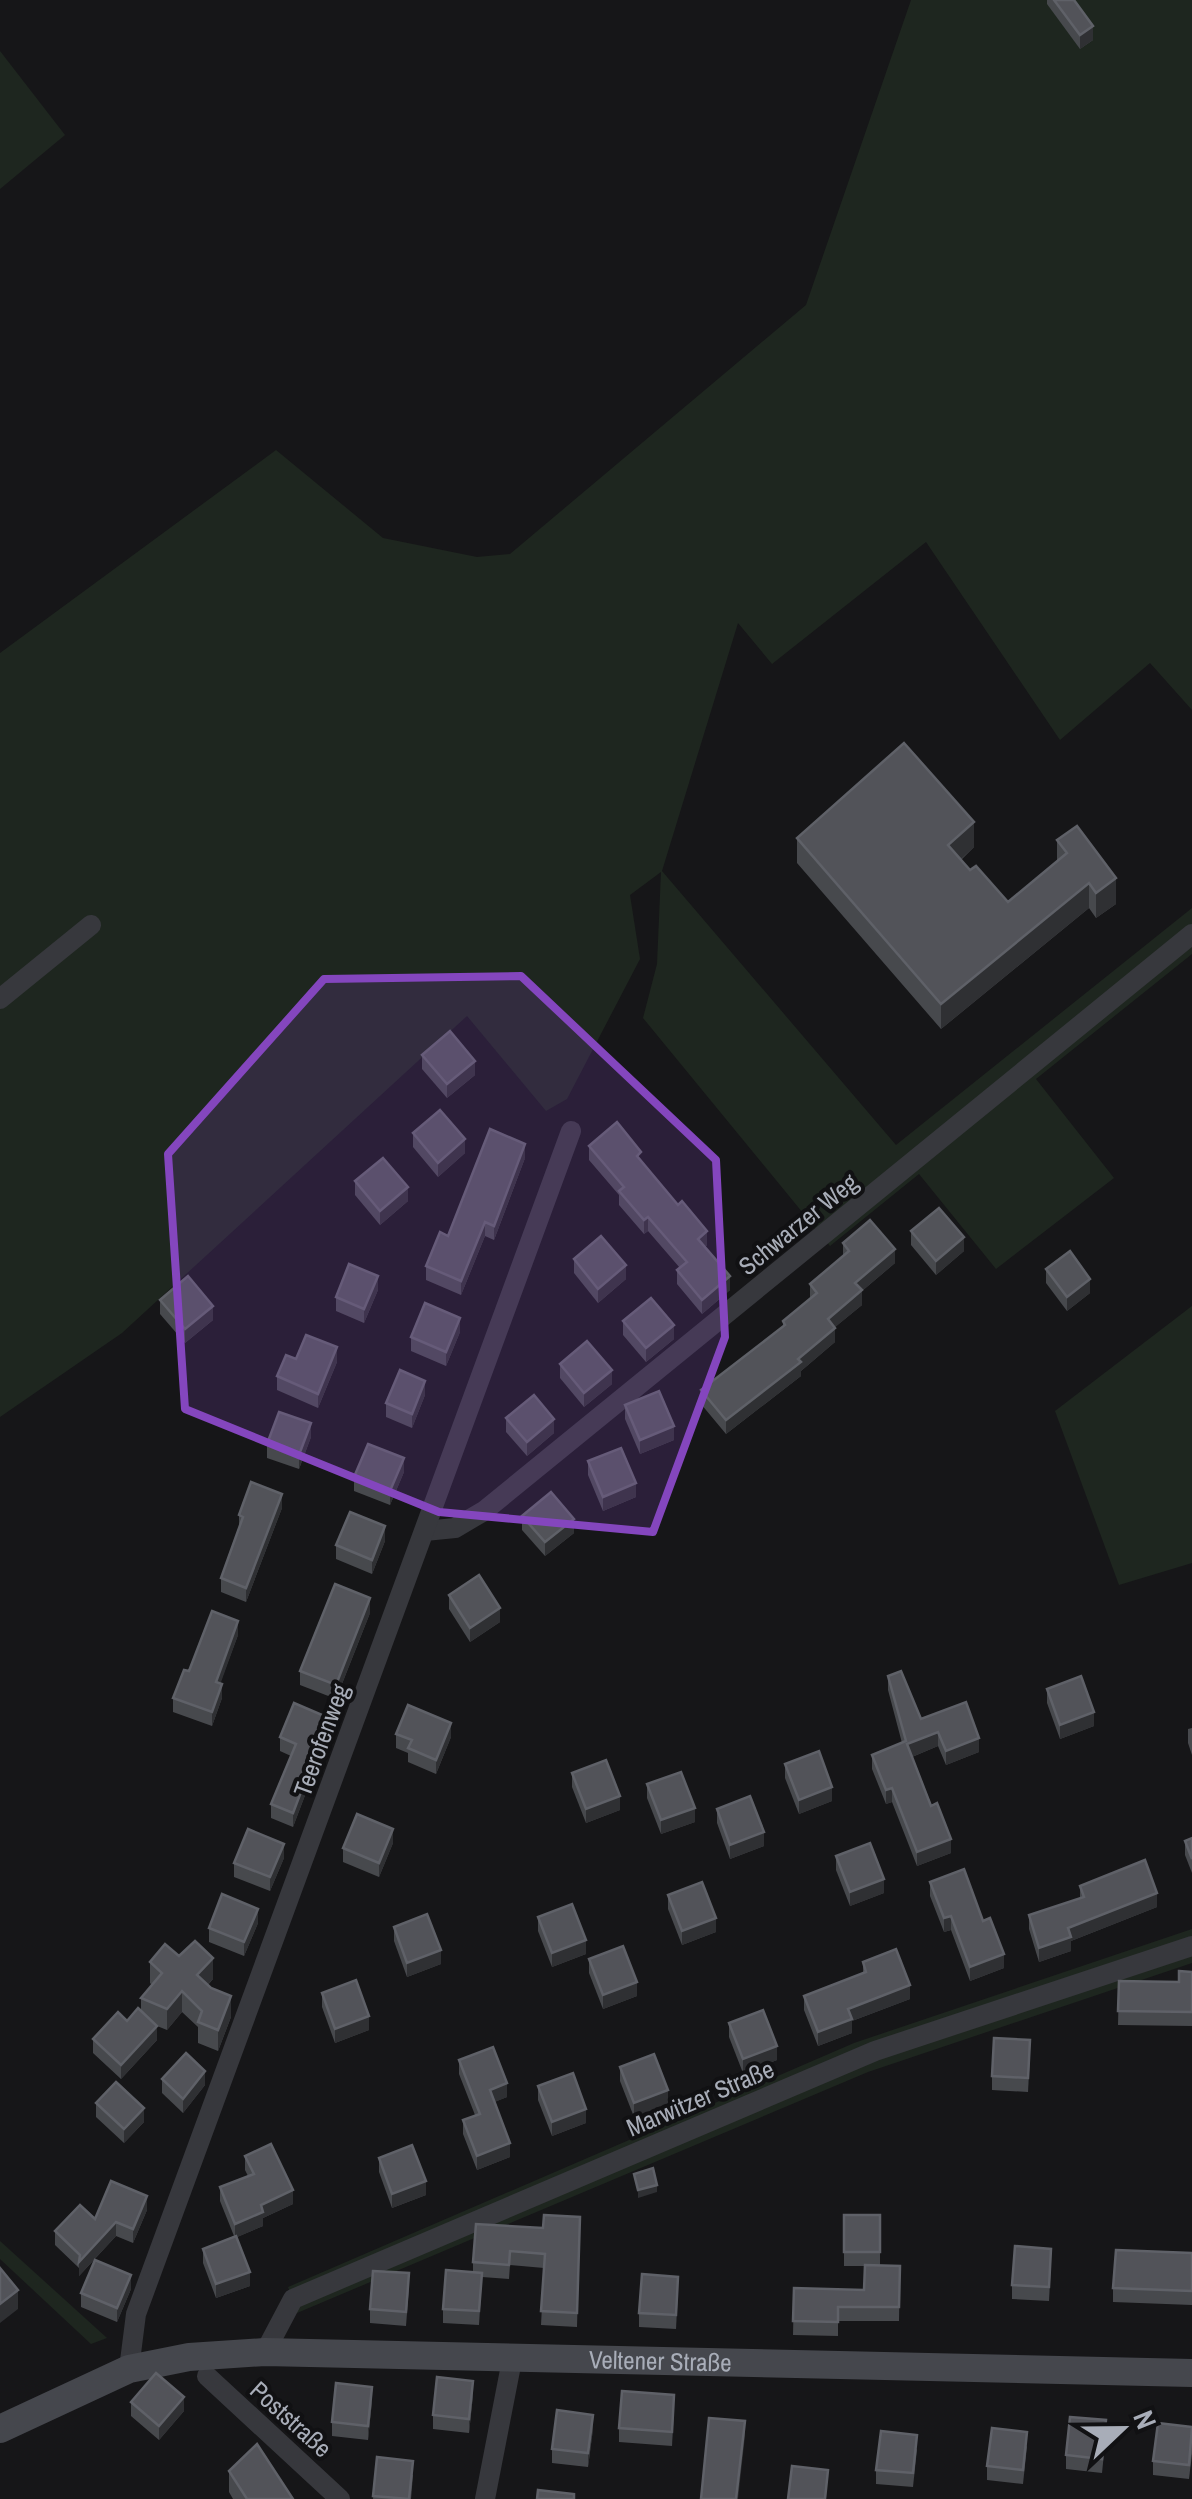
<svg xmlns="http://www.w3.org/2000/svg" width="1192" height="2499" font-family="'Archivo Narrow',sans-serif">
  <style>
    .green { fill: #1e261f }
    .lines { fill: none; stroke-linecap: round; stroke-linejoin: round }
    .street { stroke: #37383d; stroke-width: 20 }
    .secondary { stroke: #45474d; stroke-width: 28 }
    .wall { fill: #47494d }
    .shaded-wall { fill: #2f3033 }
    .building { fill: #525359; stroke: #5f6168; stroke-width: 2.5 }
    .marked { fill: #8446be; fill-opacity: 0.2; stroke: #8446be; stroke-width: 8; stroke-linejoin: round }
    .labels { text-anchor: middle; dominant-baseline: central; stroke-width: 8; stroke-linejoin: round; paint-order: stroke }
    .street-label { font-size: 25px; fill: #a8adb8; stroke: #111113 }
  </style>
  <rect width="100%" height="100%" fill="#161618"/>
  <g class="green">
    <path d="M911,0h281v710l-42,-47 -90,77 -134,-198 -154,122 -34,-41 -76,248 234,274 296,-237v46l-156,125 78,99 -118,91 -77,-95 -89,72 -187,-228 14,-54 4,-92 -31,23 10,64 -73,140 -21,12 -79,-95 -345,317 -122,84v-764l276,-203 107,88 94,19 33,-3 296,-249z"/>
    <path d="M0,51l65,84 -65,54z"/>
    <path d="M1192,1306v257l-73,22 -64,-174z"/>
    <path d="M1192,1929v34l-324,109 -571,241 -9,-26 566,-244z"/>
    <path d="M0,2241l107,97 -16,6 -91,-85z"/>
  </g>
  <g class="lines">
    <g class="street">
      <path d="M0,999l91,-74"/>
      <path d="M425,1531l30,-3 29,-17 708,-577"/>
      <path d="M265,2352l28,-53 582,-248 317,-105"/>
      <path d="M129,2369l7,-55 435,-1183"/>
      <path d="M207,2376l133,123"/>
      <path d="M485,2499l27,-139"/>
    </g>
    <path class="secondary" id="s1" d="M0,2429l129,-60 60,-12 76,-5 927,21"/>
  </g>
  <g class="wall">
    <path d="M1047,0h27l19,40 -13,9 -33,-45z"/>
    <path d="M797,838l177,9 -13,13 9,10 38,32 49,-41v-21l59,64 -20,14 -7,-10 -148,121 -144,-166z"/>
    <path d="M422,1055l53,20 -28,23 -25,-29z"/>
    <path d="M413,1133l52,20 -27,24 -25,-30z"/>
    <path d="M589,1146l52,15 66,84 -2,2 25,43 -28,24 -25,-30v-14l3,-2 -32,-37 -4,3 -25,-29v-10l-30,-35z"/>
    <path d="M525,1158l-31,82 -9,-4 -24,59 -35,-15v-14l22,-30z"/>
    <path d="M355,1181l53,20 -28,24 -25,-30z"/>
    <path d="M911,1231l53,20 -28,24 -25,-30z"/>
    <path d="M843,1243l52,20 -33,28v14l-27,22v15l-34,29v5l-75,58 -25,-30v-14l82,-63v-6l27,-23v-14l33,-28z"/>
    <path d="M574,1259l52,20 -28,24 -24,-30z"/>
    <path d="M1046,1269l44,24 -23,18 -21,-28z"/>
    <path d="M378,1290l-14,33 -28,-12v-14z"/>
    <path d="M160,1300l53,20 -28,23 -25,-29z"/>
    <path d="M623,1321l51,18 -28,23 -23,-27z"/>
    <path d="M460,1332l-14,34 -35,-15v-14z"/>
    <path d="M296,1359l41,3 -19,46 -41,-18v-14z"/>
    <path d="M560,1364l52,20 -28,23 -24,-29z"/>
    <path d="M425,1395l-13,33 -26,-11v-14z"/>
    <path d="M625,1405l49,35 -34,14 -15,-35z"/>
    <path d="M506,1418l48,15 -27,23 -21,-24z"/>
    <path d="M311,1437l-12,32 -32,-11v-14z"/>
    <path d="M588,1461l48,36 -33,14 -15,-36z"/>
    <path d="M404,1472l-14,33 -36,-14v-14z"/>
    <path d="M282,1508l-36,94 -25,-10v-14l18,-49v-14z"/>
    <path d="M522,1516l52,17 -29,23 -23,-26z"/>
    <path d="M385,1541l-13,33 -36,-15v-14z"/>
    <path d="M449,1595l51,27 -30,20 -21,-33z"/>
    <path d="M370,1613l-34,86 -36,-14v-14z"/>
    <path d="M238,1635l-18,48 2,15 -10,28 -39,-14v-14l16,-27z"/>
    <path d="M888,1676l33,43 58,33 -33,13 -8,-19 -26,11 39,96 -34,13 -25,-64 -6,2 -14,-35v-14l30,-12 -14,-53z"/>
    <path d="M1047,1689l47,37 -34,13 -13,-36z"/>
    <path d="M1192,1728v27l-4,-12v-14z"/>
    <path d="M329,1732l-36,95 -22,-9v-14l20,-48 -11,-5v-14z"/>
    <path d="M396,1734l55,3 -15,37 -28,-12v-9l-12,-5z"/>
    <path d="M785,1764l47,37 -33,13 -14,-36z"/>
    <path d="M572,1773l48,37 -34,13 -14,-36z"/>
    <path d="M647,1784l48,38 -34,12 -14,-36z"/>
    <path d="M717,1809l47,37 -34,13 -13,-36z"/>
    <path d="M1192,1838v35l-7,-18v-14z"/>
    <path d="M393,1843l-14,34 -36,-15v-14z"/>
    <path d="M836,1856l48,37 -34,13 -14,-36z"/>
    <path d="M284,1858l-14,33 -36,-14v-14z"/>
    <path d="M930,1882l53,39 21,47 -34,13 -19,-51 -7,2 -14,-36z"/>
    <path d="M1080,1886l77,21 -86,34v10l-32,11 -10,-33v-14l51,-17z"/>
    <path d="M668,1895l48,37 -34,13 -14,-36z"/>
    <path d="M538,1917l48,37 -34,13 -14,-36z"/>
    <path d="M258,1923l-14,33 -35,-14v-14z"/>
    <path d="M394,1927l47,37 -34,13 -13,-36z"/>
    <path d="M179,1956l34,23 -5,6 23,32 -13,34 -20,-8v-16l-16,-15 -15,18 -10,-4v14l-36,39 -28,-26v-14l34,-18 14,-10v-13l11,-13 -2,-2v-21z"/>
    <path d="M589,1959l48,37 -34,13 -14,-36z"/>
    <path d="M863,1962l47,37 -58,22v12l-34,13 -14,-36v-14l59,-23z"/>
    <path d="M1192,1972v54l-74,-1 1,-44 60,1z"/>
    <path d="M322,1993l47,37 -34,13 -13,-36z"/>
    <path d="M729,2023l48,37 -34,13 -14,-36z"/>
    <path d="M1030,2054l-2,38 -36,-2v-14z"/>
    <path d="M459,2060l48,37 -13,5 16,55 -33,13 -14,-36v-14l12,-5 -16,-41z"/>
    <path d="M620,2067l48,37 -34,13 -14,-36z"/>
    <path d="M162,2079l43,6 -22,28 -21,-20z"/>
    <path d="M538,2086l48,37 -34,13 -14,-36z"/>
    <path d="M96,2103l48,19 -20,21 -28,-26z"/>
    <path d="M245,2156l48,48 -30,14v8l-26,11 13,49 -34,12 -13,-35v-14l31,-13 -14,-35v-14l28,-11 -3,-6z"/>
    <path d="M379,2158l47,37 -34,13 -13,-36z"/>
    <path d="M147,2210l-14,33 -17,-7 -37,40v-8l-24,-23v-14l40,-12z"/>
    <path d="M844,2215h36v51h20l-1,55h-61v15l-45,-1 1,-47 70,2 1,-24h-21z"/>
    <path d="M580,2217l-3,110 -36,-2 3,-57 -34,-3 -1,14 -27,-2 -3,48 -36,-2v-14l30,-37v-10l70,-34z"/>
    <path d="M1192,2253v52l-79,-3v-14z"/>
    <path d="M1051,2263l-2,38 -37,-2v-14z"/>
    <path d="M409,2287l-3,39 -36,-3v-14z"/>
    <path d="M131,2289l-14,33 -36,-15v-14z"/>
    <path d="M678,2291l-2,38 -37,-2v-14z"/>
    <path d="M473,2395l-4,38 -36,-4v-14z"/>
    <path d="M372,2401l-4,39 -36,-4v-14z"/>
    <path d="M131,2402l53,9 -25,29 -28,-24z"/>
    <path d="M674,2409l-2,37 -53,-4v-14z"/>
    <path d="M1192,2427v27l-3,25 -36,-4v-14z"/>
    <path d="M593,2429l-5,38 -36,-4v-14z"/>
    <path d="M1106,2434l-4,39 -36,-4v-14z"/>
    <path d="M1027,2446l-4,38 -36,-4v-14z"/>
    <path d="M917,2449l-4,38 -37,-3v-14z"/>
    <path d="M377,2457l36,18 -2,24h-38z"/>
    <path d="M229,2471l64,28h-60l-4,-7z"/>
  </g>
  <g class="shaded-wall">
    <path d="M1093,26v14l-13,9v-14z"/>
    <path d="M974,822v25l-26,24v-26z"/>
    <path d="M1116,878v26l-20,14v-25z"/>
    <path d="M1089,883v25l-148,121v-25z"/>
    <path d="M475,1061v14l-28,23v-14z"/>
    <path d="M465,1139v14l-27,24v-14z"/>
    <path d="M525,1144v14l-31,82v-14z"/>
    <path d="M408,1187v14l-28,24v-14z"/>
    <path d="M648,1217v14l-4,3v-14z"/>
    <path d="M485,1222v14l-24,59v-14z"/>
    <path d="M707,1231v14l-9,8v-14z"/>
    <path d="M964,1237v14l-28,24v-14z"/>
    <path d="M895,1249v14l-33,28v14l-34,28v-14l27,-36z"/>
    <path d="M626,1265v14l-28,24v-14z"/>
    <path d="M378,1276v14l-14,33v-14z"/>
    <path d="M730,1276v14l-28,24v-14z"/>
    <path d="M1090,1279v14l-23,18v-14z"/>
    <path d="M213,1306v14l-28,23v-14z"/>
    <path d="M460,1318v14l-14,34v-14z"/>
    <path d="M674,1325v14l-28,23v-14z"/>
    <path d="M835,1328v14l-34,29v5l-75,58v-14z"/>
    <path d="M337,1347v15l-19,46v-14z"/>
    <path d="M612,1370v14l-28,23v-14z"/>
    <path d="M425,1381v14l-13,33v-14z"/>
    <path d="M554,1419v14l-27,23v-14z"/>
    <path d="M311,1423v14l-12,32v-14z"/>
    <path d="M674,1426v14l-34,14v-14z"/>
    <path d="M404,1458v14l-14,33v-14z"/>
    <path d="M636,1483v14l-33,14v-14z"/>
    <path d="M282,1494v14l-36,94v-14z"/>
    <path d="M574,1519v14l-29,23v-14z"/>
    <path d="M385,1526v15l-13,33v-14z"/>
    <path d="M370,1598v15l-34,86v-14z"/>
    <path d="M500,1608v14l-30,20v-14z"/>
    <path d="M238,1621v14l-22,61v-14z"/>
    <path d="M222,1684v14l-10,28v-14z"/>
    <path d="M1094,1712v14l-34,13v-14z"/>
    <path d="M329,1718v14l-36,95v-14z"/>
    <path d="M451,1723v14l-15,37v-14z"/>
    <path d="M938,1732v14l-31,13v-15z"/>
    <path d="M979,1738v14l-33,13v-14z"/>
    <path d="M832,1787v14l-33,13v-14z"/>
    <path d="M892,1788v14l-6,2v-14z"/>
    <path d="M620,1796v14l-34,13v-14z"/>
    <path d="M695,1808v14l-34,12v-14z"/>
    <path d="M393,1829v14l-14,34v-14z"/>
    <path d="M764,1832v14l-34,13v-14z"/>
    <path d="M951,1839v14l-34,13v-14z"/>
    <path d="M284,1844v14l-14,33v-14z"/>
    <path d="M884,1879v14l-34,13v-14z"/>
    <path d="M1157,1893v14l-86,34v10l-32,11v-14l29,-20z"/>
    <path d="M258,1909v14l-14,33v-14z"/>
    <path d="M951,1916v14l-7,2v-14z"/>
    <path d="M716,1918v14l-34,13v-14z"/>
    <path d="M586,1940v14l-34,13v-14z"/>
    <path d="M441,1950v14l-34,13v-14z"/>
    <path d="M1004,1954v14l-34,13v-14z"/>
    <path d="M213,1958v21l-16,17v-21z"/>
    <path d="M637,1982v14l-34,13v-14z"/>
    <path d="M910,1985v14l-58,22v12l-34,13v-14l30,-23z"/>
    <path d="M182,1991v21l-15,18v-21z"/>
    <path d="M231,1996v21l-13,34v-21z"/>
    <path d="M369,2016v14l-34,13v-14z"/>
    <path d="M157,2026v14l-36,39v-14z"/>
    <path d="M777,2046v14l-34,13v-14z"/>
    <path d="M205,2071v14l-22,28v-14z"/>
    <path d="M507,2083v14l-17,7v-14z"/>
    <path d="M668,2090v14l-34,13v-14z"/>
    <path d="M144,2108v14l-20,21v-14z"/>
    <path d="M586,2109v14l-34,13v-14z"/>
    <path d="M510,2143v14l-33,13v-14z"/>
    <path d="M426,2181v14l-34,13v-14z"/>
    <path d="M657,2185v7l-19,6v-8z"/>
    <path d="M293,2190v14l-30,14v8l-28,12v-14l26,-19z"/>
    <path d="M147,2196v14l-14,33v-14z"/>
    <path d="M116,2222v14l-37,40v-14z"/>
    <path d="M250,2272v14l-34,12v-14z"/>
    <path d="M131,2275v14l-14,33v-14z"/>
    <path d="M18,2290v19l-18,14v-19z"/>
    <path d="M473,2381v14l-4,38v-14z"/>
    <path d="M372,2387v14l-4,39v-14z"/>
    <path d="M184,2397v14l-25,29v-14z"/>
    <path d="M593,2415v14l-5,38v-14z"/>
    <path d="M745,2421v15l-7,63h-2z"/>
  </g>
  <g class="building">
    <path d="M1054,0h20l19,26 -13,9z"/>
    <path d="M904,743l70,79 -26,23 22,25 6,-4 32,36 59,-49 -10,-13 20,-14 39,52 -20,15 -7,-10 -148,121 -144,-166z"/>
    <path d="M450,1031l25,30 -28,23 -25,-29z"/>
    <path d="M440,1110l25,29 -27,24 -25,-30z"/>
    <path d="M617,1122l24,30 -4,4 41,49 4,-4 25,30 -9,8 32,37 -28,24 -25,-30 10,-8 -39,-45 -4,3 -25,-29 5,-4 -35,-41z"/>
    <path d="M490,1129l35,15 -31,82 -9,-4 -24,59 -35,-15 14,-34 8,4z"/>
    <path d="M383,1158l25,29 -28,24 -25,-30z"/>
    <path d="M939,1208l25,29 -28,24 -25,-30z"/>
    <path d="M870,1220l25,29 -40,34 7,7 -34,29 7,9 -37,31 3,3 -75,58 -25,-30 84,-65 -2,-4 34,-28 -7,-9 39,-33 -6,-8z"/>
    <path d="M601,1236l25,29 -28,24 -24,-30z"/>
    <path d="M1070,1251l20,28 -23,18 -21,-28z"/>
    <path d="M349,1264l29,12 -14,33 -28,-12z"/>
    <path d="M188,1276l25,30 -28,23 -25,-29z"/>
    <path d="M651,1298l23,27 -28,23 -23,-27z"/>
    <path d="M425,1303l35,15 -14,34 -35,-15z"/>
    <path d="M306,1335l31,12 -19,47 -41,-18 9,-21 10,4z"/>
    <path d="M587,1341l25,29 -28,23 -24,-29z"/>
    <path d="M400,1370l25,11 -13,33 -26,-11z"/>
    <path d="M659,1391l15,35 -34,14 -15,-35z"/>
    <path d="M534,1395l20,24 -27,23 -21,-24z"/>
    <path d="M279,1412l32,11 -12,32 -32,-11z"/>
    <path d="M368,1444l36,14 -14,33 -36,-14z"/>
    <path d="M621,1448l15,35 -33,14 -15,-36z"/>
    <path d="M251,1482l31,12 -36,94 -25,-10 22,-61 -4,-2z"/>
    <path d="M551,1492l23,27 -29,23 -23,-26z"/>
    <path d="M350,1512l35,14 -13,34 -36,-15z"/>
    <path d="M479,1575l21,33 -30,20 -21,-33z"/>
    <path d="M335,1584l35,14 -34,87 -36,-14z"/>
    <path d="M212,1611l26,10 -22,61 6,2 -10,28 -39,-14 11,-28 5,1z"/>
    <path d="M901,1671l20,48 45,-17 13,36 -33,13 -8,-19 -31,12 24,62 6,-3 14,36 -34,13 -25,-64 -6,2 -14,-35 34,-14 -18,-65z"/>
    <path d="M1081,1676l13,36 -34,13 -13,-36z"/>
    <path d="M294,1703l35,15 -36,95 -22,-9 25,-60 -16,-7z"/>
    <path d="M408,1705l43,18 -15,37 -28,-12 4,-8 -16,-6z"/>
    <path d="M819,1751l13,36 -33,13 -14,-36z"/>
    <path d="M606,1760l14,36 -34,13 -14,-36z"/>
    <path d="M681,1772l14,36 -34,12 -14,-36z"/>
    <path d="M750,1796l14,36 -34,13 -13,-36z"/>
    <path d="M357,1814l36,15 -14,34 -36,-15z"/>
    <path d="M248,1829l36,15 -14,33 -36,-14z"/>
    <path d="M1192,1838v21l-7,-18z"/>
    <path d="M870,1843l14,36 -34,13 -14,-36z"/>
    <path d="M1145,1860l12,33 -89,35 3,9 -32,11 -10,-33 55,-18 -4,-11z"/>
    <path d="M964,1869l19,52 7,-3 14,36 -34,13 -19,-51 -7,2 -14,-36z"/>
    <path d="M702,1882l14,36 -34,13 -14,-36z"/>
    <path d="M222,1894l36,15 -14,33 -35,-14z"/>
    <path d="M572,1904l14,36 -34,13 -14,-36z"/>
    <path d="M427,1914l14,36 -34,13 -13,-36z"/>
    <path d="M195,1941l18,17 -16,17 14,13 20,8 -13,34 -20,-8 4,-11 -20,-20 -15,18 -26,-11 21,-25 -12,-11 15,-18 14,12z"/>
    <path d="M623,1946l14,36 -34,13 -14,-36z"/>
    <path d="M896,1949l14,36 -62,24 4,10 -34,13 -14,-36 62,-24 -3,-10z"/>
    <path d="M1179,1971l13,1v40l-74,-1 1,-30 60,1z"/>
    <path d="M356,1980l13,36 -34,13 -13,-36z"/>
    <path d="M138,2008l19,18 -36,39 -28,-26 25,-27 9,9z"/>
    <path d="M763,2010l14,36 -34,13 -14,-36z"/>
    <path d="M994,2038l36,2 -2,38 -36,-2z"/>
    <path d="M493,2047l14,36 -17,7 20,53 -33,13 -14,-36 17,-6 -21,-54z"/>
    <path d="M186,2053l19,18 -22,28 -21,-20z"/>
    <path d="M654,2054l14,36 -34,13 -14,-36z"/>
    <path d="M573,2073l13,36 -34,13 -14,-36z"/>
    <path d="M116,2082l28,26 -20,21 -28,-26z"/>
    <path d="M271,2144l22,46 -32,15 2,7 -28,12 -15,-37 34,-13 -9,-18z"/>
    <path d="M412,2145l14,36 -34,13 -13,-36z"/>
    <path d="M653,2168l4,17 -19,5 -4,-16z"/>
    <path d="M111,2181l36,15 -14,33 -17,-7 -37,40 1,-7 -25,-24 25,-26 15,14z"/>
    <path d="M544,2215l36,2 -3,96 -36,-2 4,-57 -35,-3 -1,14 -36,-3 3,-38 67,4z"/>
    <rect x="844" y="2215" width="36" height="37"/>
    <path d="M236,2236l14,36 -34,12 -13,-35z"/>
    <path d="M1015,2246l36,3 -2,38 -37,-2z"/>
    <path d="M1116,2250l76,3v38l-79,-3z"/>
    <path d="M95,2260l36,15 -14,33 -36,-15z"/>
    <path d="M865,2265l35,1 -1,41h-61v15l-45,-1 1,-33 70,2z"/>
    <path d="M0,2268l18,22 -18,14z"/>
    <path d="M446,2270l36,3 -3,38 -36,-2z"/>
    <path d="M373,2271l36,2 -3,39 -36,-3z"/>
    <path d="M642,2274l36,3 -2,38 -37,-2z"/>
    <path d="M156,2373l28,24 -25,29 -28,-24z"/>
    <path d="M437,2377l36,4 -4,38 -36,-4z"/>
    <path d="M336,2383l36,4 -4,39 -36,-4z"/>
    <path d="M622,2391l52,4 -2,37 -53,-4z"/>
    <path d="M557,2410l36,5 -5,38 -36,-4z"/>
    <path d="M1070,2417l36,3 -4,39 -36,-4z"/>
    <path d="M709,2418l36,3 -9,78h-35z"/>
    <path d="M1158,2423l34,4 -3,38 -36,-4z"/>
    <path d="M992,2428l35,4 -4,38 -36,-4z"/>
    <path d="M881,2431l36,4 -4,38 -37,-3z"/>
    <path d="M257,2444l36,55h-46l-18,-28z"/>
    <path d="M377,2457l36,4 -4,38 -36,-3z"/>
    <path d="M792,2466l36,4 -3,29h-37z"/>
    <path d="M538,2490l36,4v5h-37z"/>
  </g>
  <path class="marked" d="M521,976l195,184 9,177 -72,195 -214,-20 -254,-103 -17,-255 156,-175z"/>
  <g class="labels">
    <g class="street-label">
      <text transform="translate(798 1224) rotate(-39)">Schwarzer Weg</text>
      <text transform="translate(321 1740) rotate(-70)">Teerofenweg</text>
      <text transform="translate(700 2098) rotate(-23)">Marwitzer Straße</text>
      <text stroke="none"><textPath href="#s1" startOffset="675">Veltener Straße</textPath></text>
      <text transform="translate(291 2419) rotate(42)">Poststraße</text>
    </g>
  </g>
  <g transform="translate(1122 2429) rotate(68)" stroke="#111113" stroke-width="8" paint-order="stroke">
  <path d="M0-8L18 38L0 25L-18 38Z" fill="#a8adb8"/>
  <text y="-15" font-size="28" font-weight="bold" text-anchor="middle" fill="#a8adb8">N</text>
  </g>
</svg>
